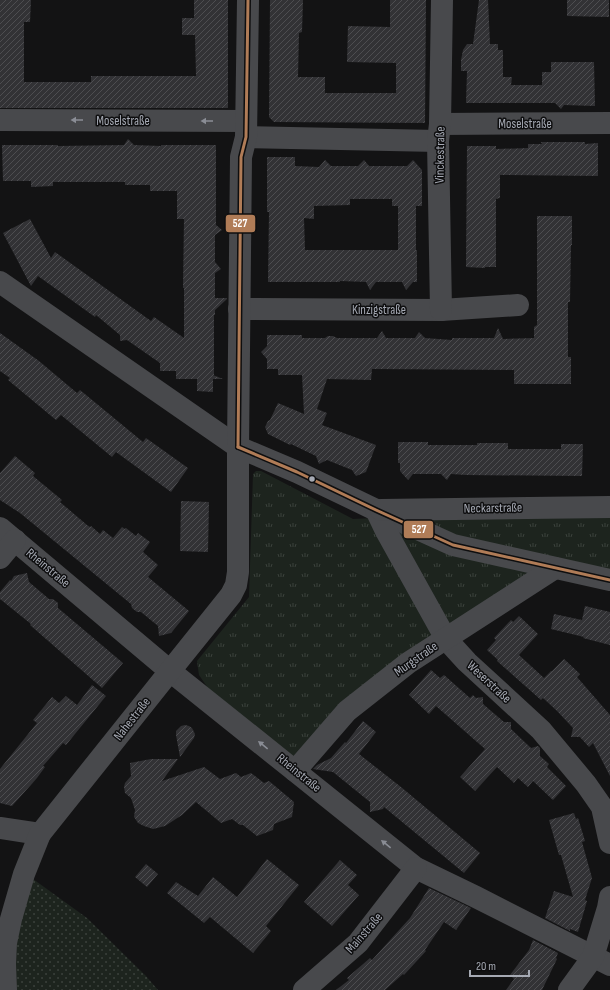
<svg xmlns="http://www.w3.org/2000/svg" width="610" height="990" font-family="'Sofia Sans Condensed',sans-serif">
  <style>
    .grass { fill: url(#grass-dots) }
    .park { fill: url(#park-tufts) }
    .building { fill: url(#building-hatch); fill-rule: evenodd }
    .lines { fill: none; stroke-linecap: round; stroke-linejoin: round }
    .minor { stroke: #48494c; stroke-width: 22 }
    .bus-1-casing { stroke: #0e0e0f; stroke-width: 6 }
    .bus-1 { stroke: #b07c57; stroke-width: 3 }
    .oneway { fill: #8a8d95 }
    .bus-dot { fill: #a6aab4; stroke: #0e0e0f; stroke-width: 1.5 }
    .labels { text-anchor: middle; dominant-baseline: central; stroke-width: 3; stroke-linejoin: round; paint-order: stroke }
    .street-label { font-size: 13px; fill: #a6aab4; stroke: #0e0e0f }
    .line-badge { stroke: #0e0e0f; stroke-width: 1.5 }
    .badge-label { font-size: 11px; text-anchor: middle; font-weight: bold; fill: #fff }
  </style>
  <defs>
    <pattern id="grass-dots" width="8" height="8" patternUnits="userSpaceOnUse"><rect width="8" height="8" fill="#1d241e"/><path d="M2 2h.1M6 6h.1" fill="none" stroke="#3b413c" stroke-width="1.8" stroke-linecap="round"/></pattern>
    <pattern id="park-tufts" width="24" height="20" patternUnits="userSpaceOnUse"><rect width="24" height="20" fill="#1d241e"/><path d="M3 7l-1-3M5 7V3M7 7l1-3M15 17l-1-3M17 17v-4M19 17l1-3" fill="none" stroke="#3b413c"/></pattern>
    <pattern id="building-hatch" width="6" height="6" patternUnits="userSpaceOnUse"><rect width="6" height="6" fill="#323235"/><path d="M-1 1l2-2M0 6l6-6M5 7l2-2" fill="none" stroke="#4d4d50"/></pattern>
  </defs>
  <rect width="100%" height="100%" fill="#131314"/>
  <path class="grass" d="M33,879l54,39 59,58 12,14h-143l-1,-36 4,-33z"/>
  <path class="park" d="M256,471h5l92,48 257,-12v73l-55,-12 -147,95 -113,108 -67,-54 -29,-42 -2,-14 52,-64 4,-123z"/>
  <g class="building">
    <path d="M0,0h31l-1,22h-6v60h67v-6h105l-1,-41h-13v-17h12v-18h34v108h-228z"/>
    <path d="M270,0h33l-1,32 -3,1 -1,44h27v16h71v-30l-49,-1 1,-36 42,1v-27h36l-1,123 -151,-1 -5,-5z"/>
    <path d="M479,0h9l2,44h8v6h5v27h9l-1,8h31v-13h9v-10h43l1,44 -31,-1 -3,4 -6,-6h-89l1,-32h-6v-11l2,-10 4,-6h6z"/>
    <path d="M567,0h42v17l-42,-1z"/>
    <path d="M128,139l6,6 27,1v-1h55v80l6,5 -7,5v27l6,7 -6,4v25h12v1l-12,11v5h-1v60h-1l10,4h-10v13l-16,-1v-12h-21v-8h-16v-8l-33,-23 -7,1v-6l-24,-20 -1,2 -57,-41 -7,10 -28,-53 27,-14 21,39 4,-6 96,69 3,-4 30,21v-50h-1l1,-69h-7v-28h-27v-6h-25v-3h-72v4l-22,1v-6h-28l-1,-36h56v1l66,-1z"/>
    <path d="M541,142h44v2l13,-1v33l-98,-1v23l-4,1v68h-11v1l-19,-1 1,-121h29v3l32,-1v-4h14z"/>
    <path d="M267,157h28v9l24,1 6,-7 6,6h27l6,-6 5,6h38l6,-6 9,10v36h-6v44h1v32h-4l-7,8 -4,-8h-26l-6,8 -4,-8 -26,-1v1h-72l1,-70h-2zM350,199h42v7h6v44h-93l-1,-32 10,1v-13l36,-1z"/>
    <path d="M537,216h35v29h-1l-1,57h-2v55h3v27h-57v-14l-142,-1 -1,11 -44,-1 -10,30 10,4 -5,12 54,20 -10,27 -10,4 -4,-6 -25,-10 -8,4 -3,-8 -25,-12 -1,1 -22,-11 -3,-7 3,-6 2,-1 8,-17 26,11 -2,-39h-24v-6h-11v-10l-6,-7 6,-6v-11h35v3h23l3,-2h5l4,2h40l5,-7 4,7h29l4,-6 6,6 27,2v-2h42l4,-10 5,11 31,-1v-11l3,-2z"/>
    <path d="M0,333l39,28 38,32 3,-3 63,52 3,-4 42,30 -17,24 -55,-40 -4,5 -51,-42 -5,5 -48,-40 2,-2 -10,-7z"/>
    <path d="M398,442h30v3h49v-2h31v6h53v-5h22l-1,32 -116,-1 -15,-1 -4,6 -6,-6h-28l-5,6 -8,-9v-8h-2z"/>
    <path d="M15,456l20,17 -2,3 29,24 -2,2 27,23 3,2 1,-1 9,8 3,-4 10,8 9,-11 3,2 1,-1 10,8 2,-3 12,9 -7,10 15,13 -10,12 41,34 -18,22 -12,3 -1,-10 -17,-14h-4l-5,-4 -1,-4 -111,-91 -20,-13v-27z"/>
    <path d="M181,501l28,1 -1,50 -28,-1z"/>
    <path d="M27,573l2,9 20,17h4l5,4v5l65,55 -21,25 -72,-63 1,-1 -31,-25v-7l10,-12 1,1 3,-5z"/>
    <path d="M585,606l25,6v33l-27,-7 1,-1 -33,-8 3,-15 28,6z"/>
    <path d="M519,616l19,18 -19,21 25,23 7,-7h1l12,-12 16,15 -3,3 33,38v61l-17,-33 -4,4 -9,-10h-9l2,-9 -16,-17 -14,-13 -2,2 -44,-39 1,-1 -11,-10 9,-10 -2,-2 17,-18 2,2z"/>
    <path d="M431,670l9,8 4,-3 26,23 3,-3 3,3 7,-1v7l21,18h7v7l20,19 7,-2 2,2v8l9,8 -2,3 19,19 -13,14 -20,-19 -5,6 -10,-9 -4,5 -17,-16 -22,24 -15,-14 25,-28 -49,-43 -7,8 -20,-19z"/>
    <path d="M92,685l14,11 -40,49 -3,-2 -20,23 2,1 -8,11 -25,28 -12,-3v-34l37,-46 -4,-3 19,-23 7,6 7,-7 11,9z"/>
    <path d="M363,721l13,11 -17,22 42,33 79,66 -16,20 -80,-66 -1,2 -13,3v-10l-37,-30 -20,-3 4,-4 14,-7 14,-16 1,1z"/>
    <path d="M185,725l4,1 3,2 3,6 -1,4 -14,19 -4,-22v-4l5,-5z"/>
    <path d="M151,759h27l-16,22 42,-14 16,12 16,-6 5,4 10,-4 13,10 5,-2 25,21 -2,15 -18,7 -1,6 -16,6 -14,-11h-3l-8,-6 -11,4 -25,-21 -14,13 -17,11 -12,3 -9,-3 -6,-3 -4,-6 1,-7 -4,-12 -6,-5 -1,-6 1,-4 6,-7 -1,-13z"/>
    <path d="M574,813l2,6 2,-1 7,23 -3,1 10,36 -7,22 2,1 -9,31 -8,-3v2l-25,-13 9,-27 19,6 -12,-42h-2l-10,-35z"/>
    <path d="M267,859l32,26 -33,41 5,5 -18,22 -43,-36 -6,6 -37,-30 9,-11 22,14 15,-19 24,20z"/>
    <path d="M340,860l17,15 -9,10 11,10 -27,31 -28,-24z"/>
    <path d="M146,864l12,10 -11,13 -12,-10z"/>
    <path d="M429,888l42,20 -15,22 -12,-8 -19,28 1,1 -22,24 -1,-1 -18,16h-49l13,-10 -2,-2 23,-20 2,2 38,-42z"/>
    <path d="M533,940l25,13 -2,5 1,1 -15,31h-36l8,-11 -4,-4 19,-25z"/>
  </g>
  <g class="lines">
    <g class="minor">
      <path d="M0,120l246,1"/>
      <path d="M440,124l170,-1"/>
      <path d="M246,137l192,4"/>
      <path d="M0,282l238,165 59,25 79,38 77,35 157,35"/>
      <path d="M239,309l202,1 77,-5"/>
      <path d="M441,310l-3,-169 2,-17 2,-124"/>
      <path d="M376,510l10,21 60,108 21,23 74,68 45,54 16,23 8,36"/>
      <path d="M381,510l229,-3"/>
      <path d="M0,528l170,143 125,100 121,97 60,29 134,68"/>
      <path d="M0,558l15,-18"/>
      <path d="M295,771l52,-60 61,-48 147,-95"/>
      <path d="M0,828l40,6"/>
      <path d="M6,990l-1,-26 1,-21 5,-24 13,-45 16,-40 130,-163 61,-76 5,-10 2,-13v-125l3,-290 5,-20 2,-137"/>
      <path d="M304,990l54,-47 58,-75"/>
      <path d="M569,990l24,-33 15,-49 2,-11"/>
    </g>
    <g class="bus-1-casing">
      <g id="bus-1">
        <path d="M238,447l3,-290 5,-20 2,-137"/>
        <path d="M238,447l59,25 79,38 77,35 157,35"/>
      </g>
    </g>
    <use href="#bus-1" class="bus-1"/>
  </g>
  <defs><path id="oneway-solid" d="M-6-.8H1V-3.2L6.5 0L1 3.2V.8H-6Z"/></defs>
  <g class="oneway">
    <use href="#oneway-solid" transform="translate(77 120) rotate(-180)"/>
    <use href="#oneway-solid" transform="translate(207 121) rotate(-180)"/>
    <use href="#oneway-solid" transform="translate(263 745) rotate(-141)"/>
    <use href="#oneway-solid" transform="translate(386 844) rotate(-141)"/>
  </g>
  <circle class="bus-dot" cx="312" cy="479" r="3.5"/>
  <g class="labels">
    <g class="street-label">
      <text x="123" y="121">Moselstraße</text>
      <text x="525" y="124">Moselstraße</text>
      <text transform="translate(440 155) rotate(-89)">Vinckestraße</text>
      <text x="379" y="310">Kinzigstraße</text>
      <text transform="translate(493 508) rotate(-1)">Neckarstraße</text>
      <text transform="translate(48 568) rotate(40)">Rheinstraße</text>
      <text transform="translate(416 659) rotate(-35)">Murgstraße</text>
      <text transform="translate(489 682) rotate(43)">Weserstraße</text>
      <text transform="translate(132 719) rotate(-52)">Nahestraße</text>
      <text transform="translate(299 773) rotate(39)">Rheinstraße</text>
      <text transform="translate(364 933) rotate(-49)">Mainstraße</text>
    </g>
  </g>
  <g class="line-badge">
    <rect x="225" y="214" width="31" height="19" rx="4" fill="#b07c57"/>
    <rect x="403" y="520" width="31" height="19" rx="4" fill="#b07c57"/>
  </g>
  <g class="badge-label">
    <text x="240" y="227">527</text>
    <text x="419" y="533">527</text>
  </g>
  <path d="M470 970v6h59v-6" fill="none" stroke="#a6aab4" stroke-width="2"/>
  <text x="476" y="970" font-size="12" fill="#a6aab4" stroke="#0e0e0f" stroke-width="3" paint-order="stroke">20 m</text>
</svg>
